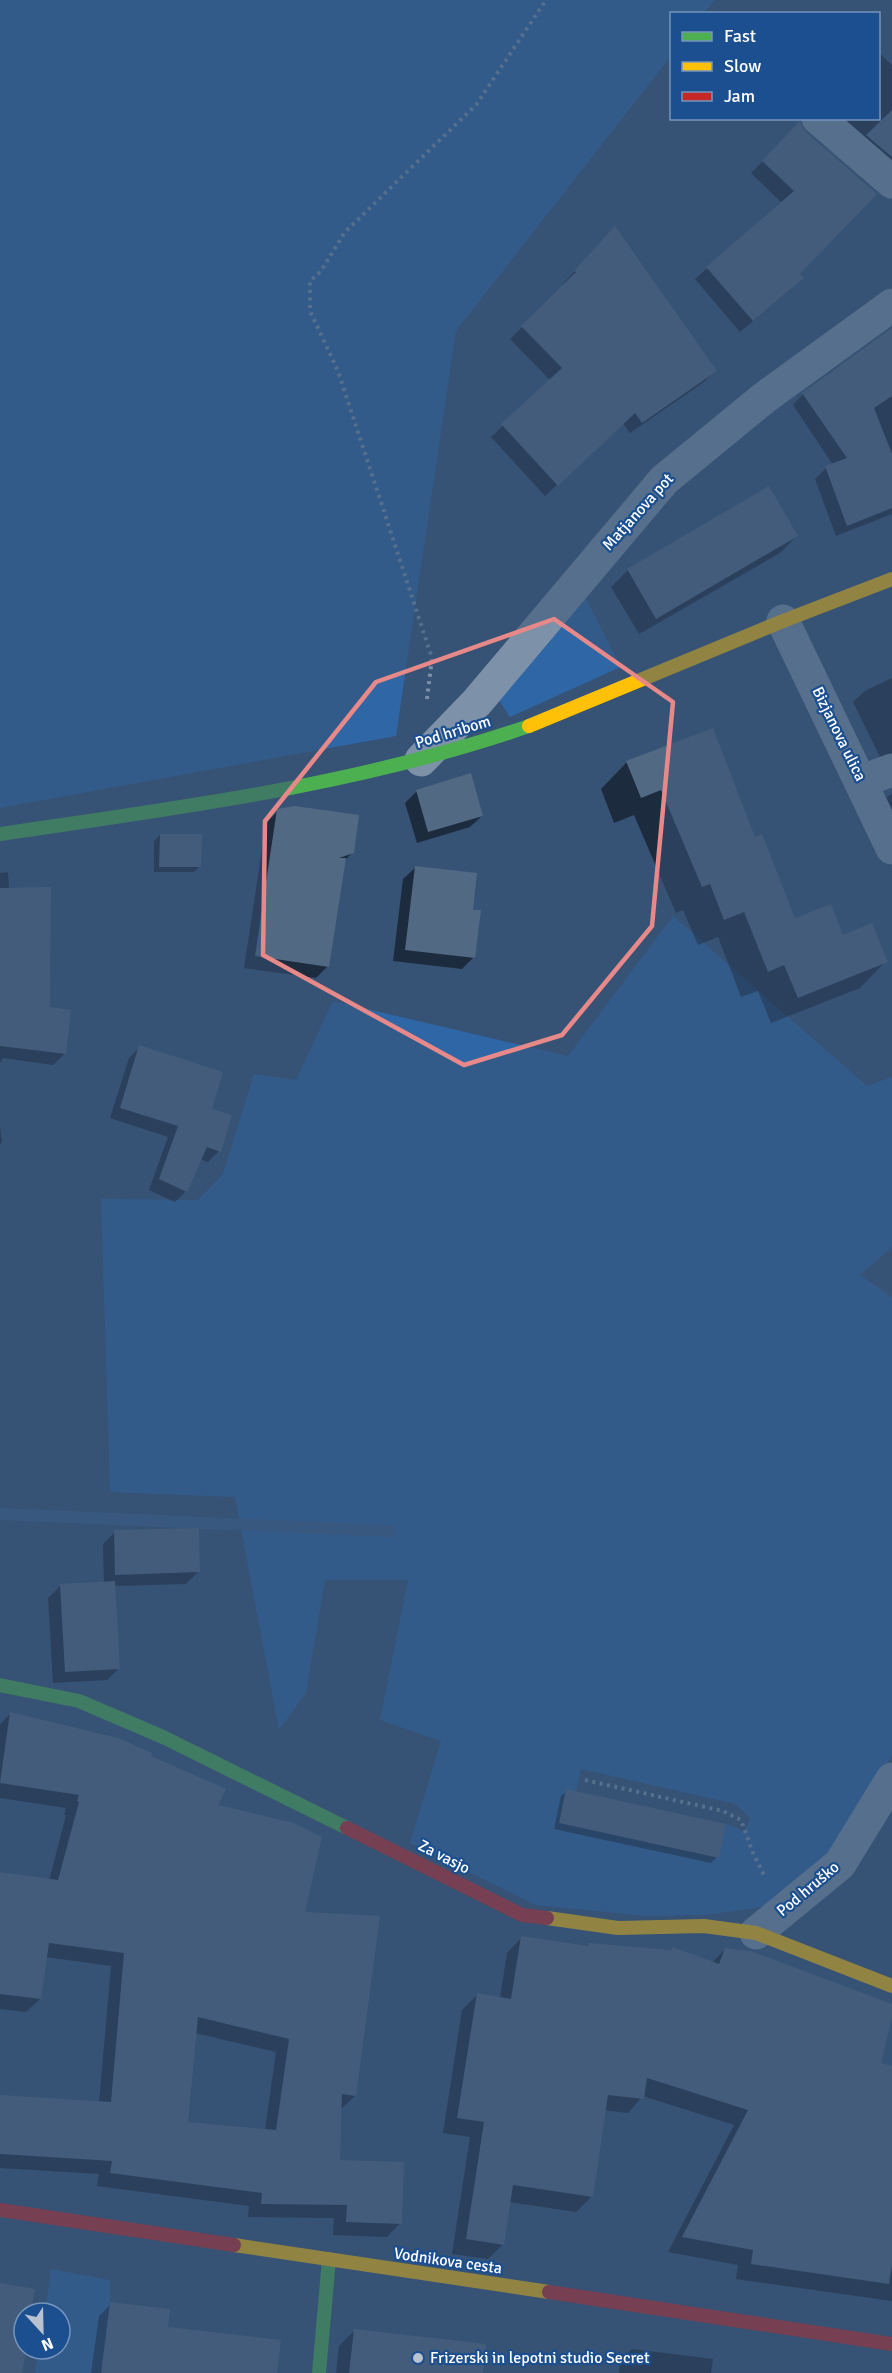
<svg xmlns="http://www.w3.org/2000/svg" width="892" height="2373" font-family="Signika,sans-serif">
  <style>
    .green { fill: #2f66a5; fill-rule: evenodd }
    .shadow { fill: #0007; fill-rule: evenodd }
    .lines { fill: none; stroke-linecap: round; stroke-linejoin: round }
    .stream { stroke: #3b618d; stroke-width: 12 }
    .building { fill: #526984; fill-rule: evenodd }
    .path { stroke: #7d92a8; stroke-width: 4; stroke-dasharray: 3 4.5; stroke-linecap: butt }
    .street { stroke: #7d92a8; stroke-width: 33 }
    .fast { stroke: #4caf50; stroke-width: 14 }
    .slow { stroke: #ffc107; stroke-width: 14 }
    .jam { stroke: #c62828; stroke-width: 14 }
    .marked { fill: none; stroke: #e88989; stroke-width: 4.5; stroke-linejoin: round }
    .poi-dot { fill: #b9c2ce; stroke: #1b4f8f; stroke-width: 2 }
    .labels { text-anchor: middle; dominant-baseline: central; stroke-width: 4.5; stroke-linejoin: round; paint-order: stroke }
    .street-label { font-size: 16px; fill: #fff; stroke: #1b4f8f }
    .poi-label { font-size: 16px; fill: #fff; stroke: #1b4f8f; text-anchor: start }
  </style>
  <rect width="100%" height="100%" fill="#365274"/>
  <g class="green">
    <path d="M0,0h715l-11,13 -32,1 -1,42 -215,275 -60,405 -396,72z"/>
    <path d="M585,597l36,70 -111,50 -12,-18z"/>
    <path d="M673,916l194,170 25,-9v170l-32,28 32,22v458l-54,93 -70,57 -17,4 -47,6 -58,1 -110,-11 -126,-62 31,-102 -61,-21 28,-140h-83l-19,113 -27,37 -44,-233 -125,-5 -9,-293 97,1 25,-26 31,-100 42,6 37,-79 235,55zM581,1769l155,35 14,14 -6,13 -18,-7 -8,33 -159,-34 7,-33 10,1z"/>
    <path d="M51,2269l59,11v22l-9,71h-66l4,-24h21v-36h-15z"/>
  </g>
  <g class="shadow">
    <path d="M878,52l14,13v101l-70,-48h56z"/>
    <path d="M800,124l-2,150 -8,16 -50,42 -45,-53 87,-76 -31,-30z"/>
    <path d="M603,240l112,131 -11,11 -74,51 -7,-10 -78,73 -54,-59 60,-56 -41,-42 55,-54 -2,-1z"/>
    <path d="M892,330v184l-56,22 -21,-57 11,-11 7,-3 -40,-60 10,-11z"/>
    <path d="M797,536l-17,17 -141,81 -28,-47 17,-17z"/>
    <path d="M892,678v88l-9,-3 -30,-61 12,-11z"/>
    <path d="M627,762l127,77 40,81 48,17 44,24 -26,27 -89,35 -13,-32 -17,6 -23,-60 -20,8 -15,-35 -7,3 -42,-98 -20,8 -13,-34z"/>
    <path d="M417,791l65,25 -12,11 -53,16 -12,-40z"/>
    <path d="M892,793v33l-10,-24z"/>
    <path d="M278,811l75,41 -9,9 -16,105 -12,12 -72,-10 22,-145z"/>
    <path d="M160,835l40,31 -6,6h-40v-31z"/>
    <path d="M415,868l57,43 2,46 -12,12 -69,-8 10,-82z"/>
    <path d="M8,872l1,17 56,164 -12,12 -50,-7 -3,5v-190z"/>
    <path d="M140,1047l70,63 9,41 -11,11 -8,-3 -14,32 -11,11 -26,-12 19,-53 -58,-19 19,-60z"/>
    <path d="M0,1127l2,15 -2,3z"/>
    <path d="M115,1532l83,40 -12,12 -72,2 5,82 -12,12 -54,3 -5,-85 12,-12 44,-2 -1,-40z"/>
    <path d="M10,1714l140,43 66,49 87,108 52,182 -14,13 -2,53 61,61 -13,14 -54,-2 1,-17 -86,-1 1,-11 -152,-20 2,-12 -99,-6v-71l99,6 12,-137 -65,-9 -6,42 -14,13 -26,-3v-136l49,8 17,-66h-2l2,-7 -66,-10v-74zM195,2033l81,19 -11,78 -78,-7z"/>
    <path d="M567,1791l150,66 -6,6 -157,-34 7,-33z"/>
    <path d="M522,1937l64,10 2,-3 81,8 3,-4 40,15 13,-14 154,115 13,3v234l-156,-22 2,-14 -70,-13 66,-127 -91,-29 -15,17 -24,-3 -13,87 -15,15 -67,-10 -6,42 -15,15 -36,-5 18,-117 -27,-4 19,-123 15,-15 23,3 7,-45z"/>
    <path d="M111,2304l55,25 109,44h-184l8,-57z"/>
    <path d="M355,2330l126,43h-145l3,-27z"/>
    <path d="M632,2349l81,10 -2,14h-92l1,-12z"/>
  </g>
  <g class="lines">
    <path class="stream" d="M0,1514l390,17"/>
  </g>
  <g class="building">
    <path d="M892,110v47l-26,-22z"/>
    <path d="M800,121l6,11 71,62 -77,80 4,4 -51,43 -47,-54 88,-76 -32,-30z"/>
    <path d="M615,226l102,145 -75,52 -7,-10 -77,73 -57,-62 61,-56 -41,-42 55,-54 -2,-1z"/>
    <path d="M892,328v68l-18,12 18,46v54l-45,18 -22,-60 22,-8 -45,-65z"/>
    <path d="M769,486l29,50 -142,83 -29,-50z"/>
    <path d="M713,728l42,109 7,-3 33,84 36,-14 12,31 29,-12 16,39 -90,36 -14,-33 -16,7 -24,-60 -20,8 -14,-36 -8,3 -41,-97 -20,8 -15,-37z"/>
    <path d="M471,773l12,43 -55,16 -12,-42z"/>
    <path d="M295,806l64,9 -5,38 -15,5h7l-17,109 -74,-11 22,-147z"/>
    <path d="M160,834h42l-1,33h-42z"/>
    <path d="M415,866l62,7 -4,37h8l-6,48 -70,-8z"/>
    <path d="M51,887l-1,120 21,3 -5,44 -66,-8v-158z"/>
    <path d="M139,1045l84,27 -11,37 20,6 -11,37 -14,-5 -20,45 -28,-13 19,-53 -58,-18z"/>
    <path d="M199,1528l1,44 -85,3 -1,-45z"/>
    <path d="M115,1581l5,88 -55,3 -5,-88z"/>
    <path d="M10,1712l108,26 34,15 -1,3 75,33 -8,16 76,18 28,14 -17,75 75,4 -24,180 -14,-2 -2,66 64,2 -2,62 -56,-2 1,-17 -86,-1 1,-11 -152,-20 2,-12 -112,-7v-59l111,7 13,-149 -75,-10 -8,56 -41,-5v-122l58,8 21,-78 -2,-1 2,-6 -79,-12zM198,2017l91,22 -13,91 -88,-8z"/>
    <path d="M566,1789l160,35 -7,34 -160,-35z"/>
    <path d="M521,1936l67,10v-3l83,7 1,-3 47,17 6,-16 26,3 141,53v13l-11,46 11,3v198l-3,20 -138,-20 2,-14 -71,-13 66,-127 -101,-32 -3,21 -36,-4 -15,102 -80,-12 -9,60 -38,-6 18,-117 -27,-4 20,-125 34,6z"/>
    <path d="M0,2283l35,6 -4,24h-7v36h2l-4,24h-22z"/>
    <path d="M110,2302l60,7 -2,18 113,13 -4,33h-176z"/>
    <path d="M354,2329l132,15 -3,29h-134z"/>
  </g>
  <g class="lines">
    <g class="path">
      <path d="M427,699l5,-41 -94,-287 -28,-60v-30l11,-10 24,-39 131,-127 70,-105"/>
      <path d="M585,1780l138,31 18,9 12,33 12,24"/>
    </g>
    <g class="street">
      <path d="M818,118l74,64"/>
      <path d="M783,621l109,227"/>
      <path d="M421,760l56,-58 187,-222 100,-82 128,-93"/>
      <path d="M862,781l30,-11"/>
      <path d="M756,1933l84,-69 52,-85"/>
    </g>
    <g class="fast">
      <path d="M0,834c178,-26 359,-49 529,-108"/>
      <path d="M0,1685l79,16 84,36 184,91"/>
      <path d="M319,2373l10,-114"/>
    </g>
    <g class="slow">
      <path d="M529,726l254,-105 109,-42"/>
      <path d="M547,1918l71,10 86,-2 52,7 136,53"/>
      <path d="M234,2245l315,47"/>
    </g>
    <g class="jam">
      <path d="M347,1828l175,87 25,3"/>
      <path d="M0,2210l234,35"/>
      <path d="M549,2292l343,52"/>
    </g>
  </g>
  <path d="M0 0H892V2373H0ZM554,619l119,83 -21,224 -90,109 -98,30 -201,-110 2,-134 111,-139z" fill="#365274" fill-opacity=".55" fill-rule="evenodd"/>
  <path class="marked" d="M554,619l119,83 -21,224 -90,109 -98,30 -201,-110 2,-134 111,-139z"/>
  <circle class="poi-dot" cx="418" cy="2358" r="6"/>
  <g class="labels">
    <g class="street-label">
      <text transform="translate(638 512) rotate(-48)">Matjanova pot</text>
      <text transform="translate(453 732) rotate(-17)">Pod hribom</text>
      <text transform="translate(839 734) rotate(64)">Bizjanova ulica</text>
      <text transform="translate(444 1857) rotate(27)">Za vasjo</text>
      <text transform="translate(808 1889) rotate(-40)">Pod hruško</text>
      <text transform="translate(448 2261) rotate(8)">Vodnikova cesta</text>
    </g>
    <g class="poi-label">
      <text x="430" y="2358">Frizerski in lepotni studio Secret</text>
    </g>
  </g>
  <rect x="670" y="12" width="210" height="108" fill="#1b4f8f" stroke="#7695bc" stroke-width="1.5"/>
  <rect x="682" y="32" width="30" height="9" fill="#4caf50" stroke="#7695bc" stroke-width="1.5"/>
  <text x="724" y="42" font-size="18" fill="#ffffff">Fast</text>
  <rect x="682" y="62" width="30" height="9" fill="#ffc107" stroke="#7695bc" stroke-width="1.5"/>
  <text x="724" y="72" font-size="18" fill="#ffffff">Slow</text>
  <rect x="682" y="92" width="30" height="9" fill="#c62828" stroke="#7695bc" stroke-width="1.5"/>
  <text x="724" y="102" font-size="18" fill="#ffffff">Jam</text>
  <g transform="translate(42 2331) rotate(158)"><circle r="28" fill="#1b4f8f" stroke="#7695bc" stroke-width="1.5"/>
  <path d="M0-4.5L10 22L0 15L-10 22Z" fill="#b9c2ce"/>
  <text y="-9" font-size="16" font-weight="bold" text-anchor="middle" fill="#ffffff">N</text>
  </g>
</svg>
